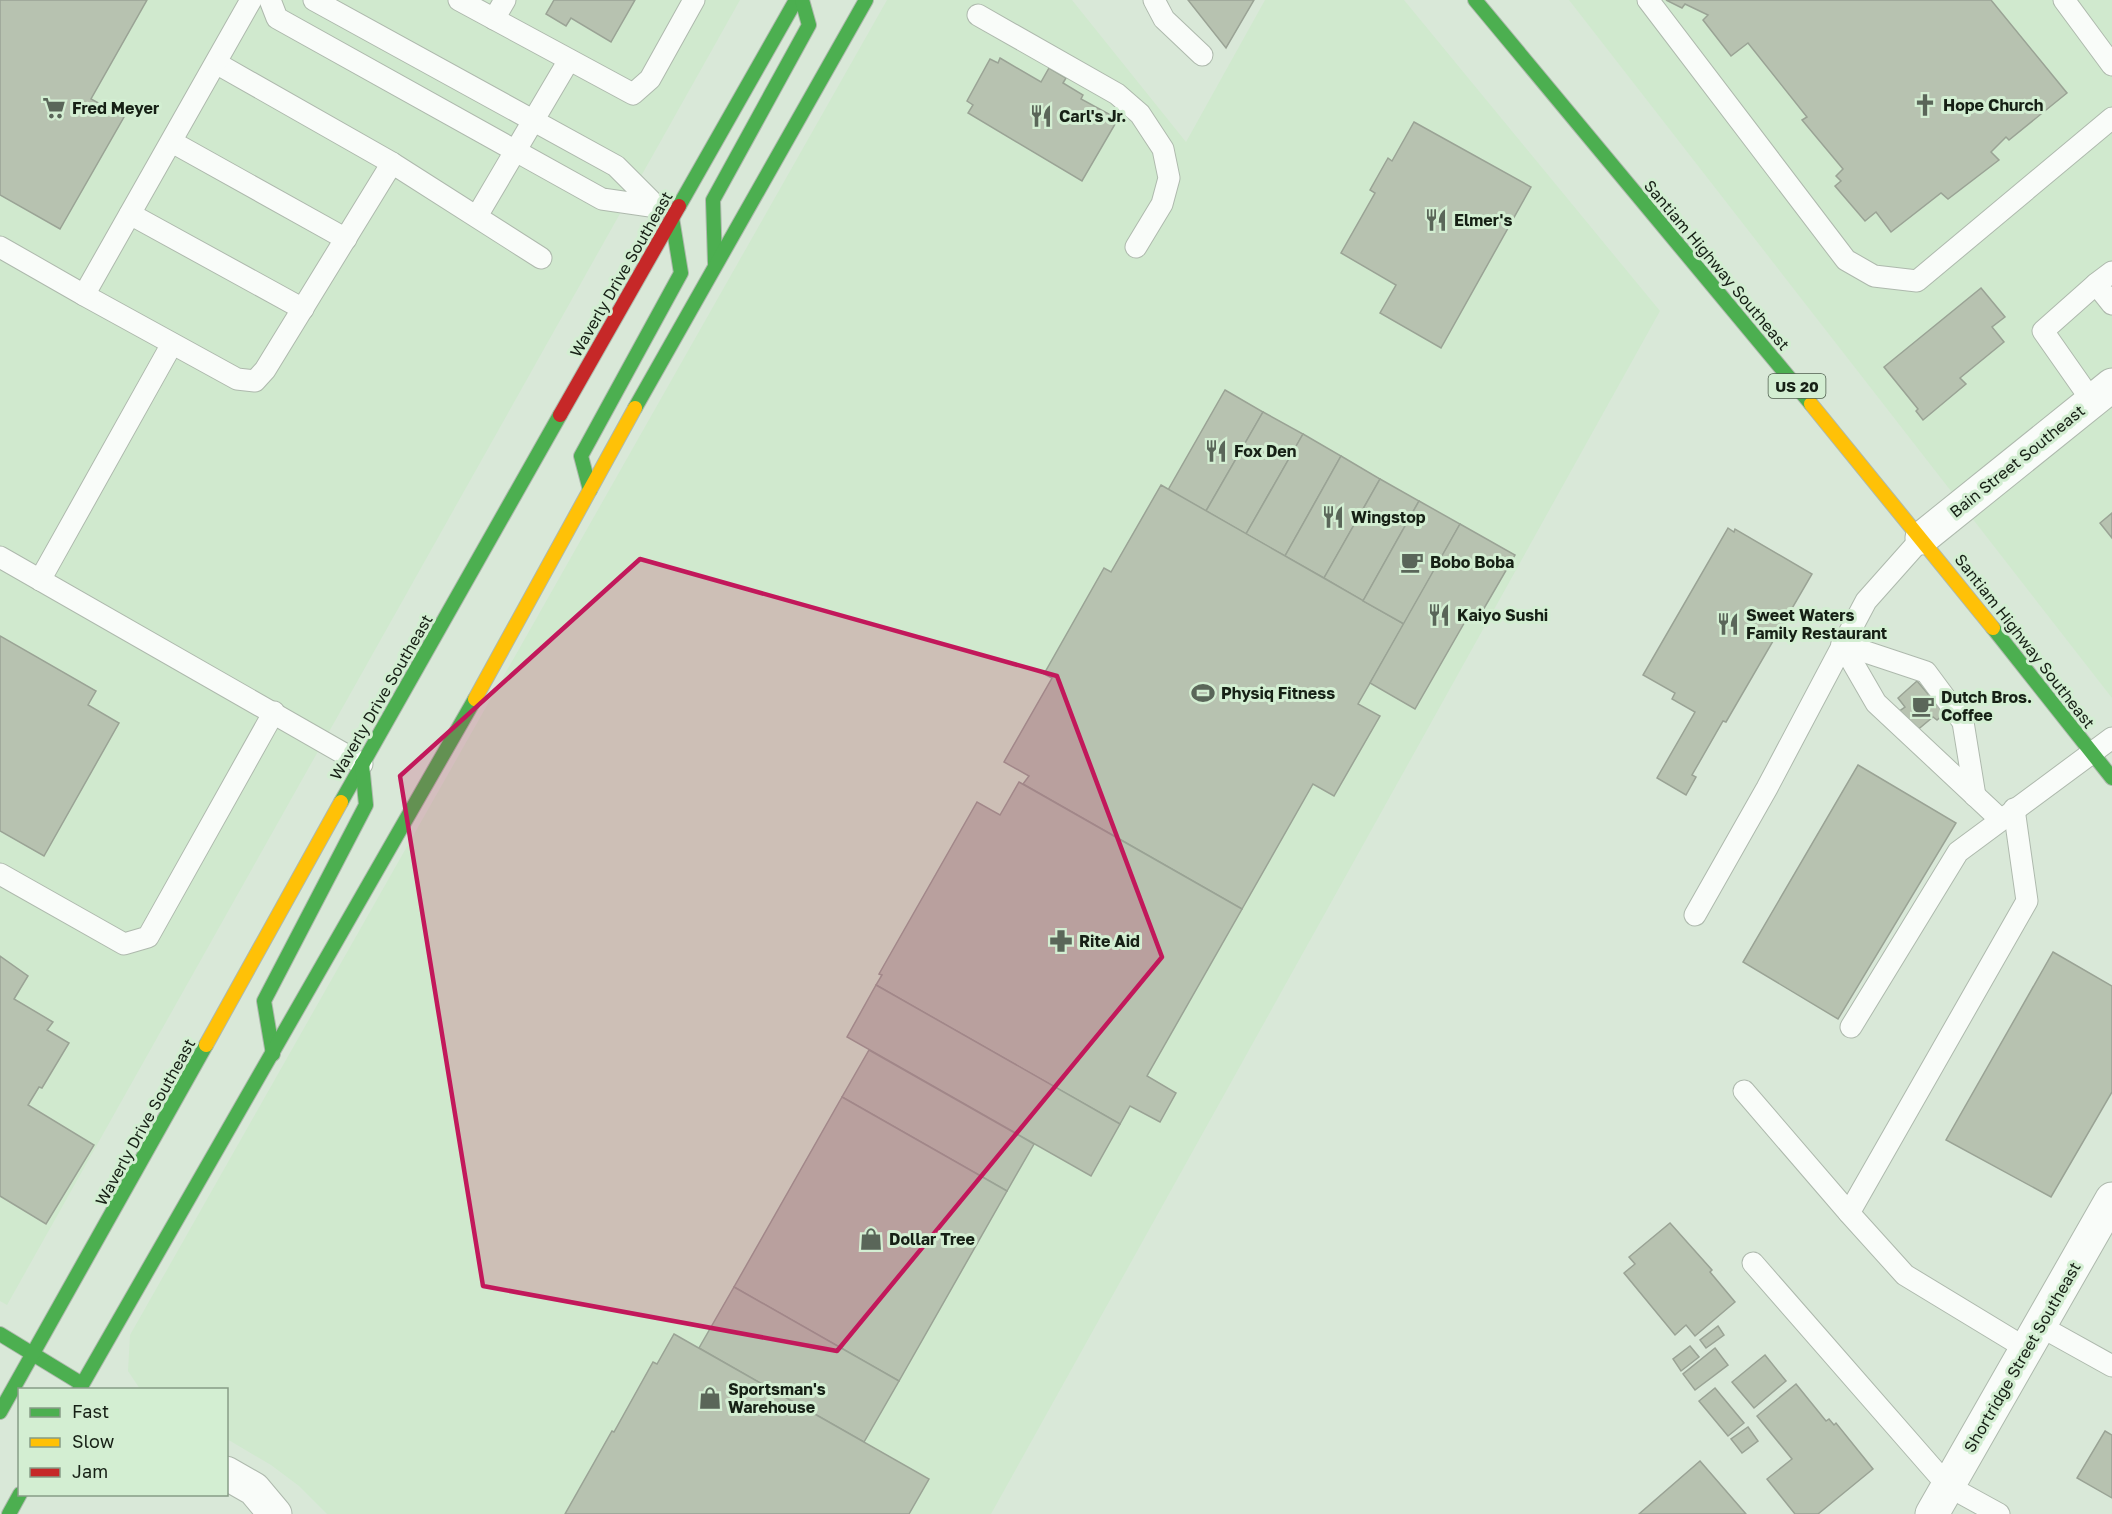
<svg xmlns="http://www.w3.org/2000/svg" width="2112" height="1514" font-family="'Golos Text',sans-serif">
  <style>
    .built { fill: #d0e9ce }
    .building { fill: #b7c2b0; stroke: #9aa395; stroke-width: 1.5 }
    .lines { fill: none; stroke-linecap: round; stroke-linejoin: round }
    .lane-casing { stroke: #aeb9ad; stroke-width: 23 }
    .street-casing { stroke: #aeb9ad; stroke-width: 35 }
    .fast-casing { stroke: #aeb9ad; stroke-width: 16 }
    .slow-casing { stroke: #aeb9ad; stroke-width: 16 }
    .jam-casing { stroke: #aeb9ad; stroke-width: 16 }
    .lane { stroke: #f9fcf9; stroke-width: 21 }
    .street { stroke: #f9fcf9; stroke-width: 33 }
    .fast { stroke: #4caf50; stroke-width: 14 }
    .slow { stroke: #ffc107; stroke-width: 14 }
    .jam { stroke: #c62828; stroke-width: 14 }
    .marked { fill: #c2185b; fill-opacity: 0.2; stroke: #c2185b; stroke-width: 4.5; stroke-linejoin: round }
    .labels { text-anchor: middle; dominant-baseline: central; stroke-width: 6; stroke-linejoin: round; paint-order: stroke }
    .shield { fill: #d3eed2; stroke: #4f5e4e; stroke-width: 1.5 }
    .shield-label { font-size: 15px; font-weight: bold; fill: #162015 }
    .poi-label { font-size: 16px; font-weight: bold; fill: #162015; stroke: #d3eed2; text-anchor: start }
    .street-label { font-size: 16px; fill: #162015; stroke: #d3eed2 }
  </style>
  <rect width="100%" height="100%" fill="#d9e8d8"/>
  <g class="built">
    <path d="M0,0h740l-733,1305 -7,-4z"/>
    <path d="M887,0h185l114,142 79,-142h139l256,311 -669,1203h-664l-28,-28 -28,-21 -44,-26 -1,-49 -86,-1 -12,-18 2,-36z"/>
    <path d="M1569,0h543v698z"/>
  </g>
  <g class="building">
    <path d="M0,0h147l-56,99 33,18 -64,112 -60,-34z"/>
    <path d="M554,0h81l-24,42 -40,-24 -5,8 -20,-12z"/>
    <path d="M1188,0h66l-28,48z"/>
    <path d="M1666,0h325l76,93 -58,47 -3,-3 -15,15 8,8 -51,39 -7,-6 -50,39 -15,-20 -11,9 -30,-35 6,-5 -5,-5 7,-7 -41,-49 5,-3 -59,-74 -17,13 -28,-36 5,-5 -23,-11 -3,4z"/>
    <path d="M1000,58l41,24 8,-14 17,10 -3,5 20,12 -2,4 37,20 -36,62 -114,-68 5,-8 -6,-4 23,-42 8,4z"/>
    <path d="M1414,122l117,65 -90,161 -61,-35 16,-28 -55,-32 34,-60 -5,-3 18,-32 4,3z"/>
    <path d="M1981,288l24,29 -13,10 12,15 -44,36 6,6 -43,36 -7,-9 2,-2 -34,-42z"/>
    <path d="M1225,390l38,22 -57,99 -38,-21z"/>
    <path d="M1263,412l40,22 -57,100 -40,-23z"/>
    <path d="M1303,434l38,22 -56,100 -39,-22z"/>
    <path d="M1341,456l39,23 -56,99 -39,-22z"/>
    <path d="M1380,479l39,22 -56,100 -39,-23z"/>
    <path d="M1161,485l243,139 -46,80 22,12 -46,80 -21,-12 -71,125 -219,-125 6,-8 -25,-14 48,-84 -8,-4 60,-106 7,4z"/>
    <path d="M1419,501l41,23 -56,100 -41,-23z"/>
    <path d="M2112,513v25l-12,-15z"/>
    <path d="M1460,524l55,31 -36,62 -9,-4 -55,96 -45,-26z"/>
    <path d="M1728,528l6,4 1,-3 77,45 -86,148 -3,-1 -31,54 4,2 -10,18 -29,-17 38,-66 -23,-13 3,-6 -32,-18z"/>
    <path d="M0,636l96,55 -8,14 31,18 -75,133 -44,-25z"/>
    <path d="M1917,681l11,13 4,-3 19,17 -14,12 -4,-3 -18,15 -17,-20 7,-5 -7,-9z"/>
    <path d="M1858,765l98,58 -118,196 -95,-57z"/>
    <path d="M1019,782l223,127 -95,167 29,17 -16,29 -30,-16 -10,18 -244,-139 6,-10 -3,-1 98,-172 23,13z"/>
    <path d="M2053,952l59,34v106l-61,105 -105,-57z"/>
    <path d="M0,956l28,20 -14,23 39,23 -6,8 22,13 -27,45 -3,-1 -11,18 66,40 -48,79 -46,-28z"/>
    <path d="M876,985l244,139 -29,52 -244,-139z"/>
    <path d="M869,1050l165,94 -27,47 -165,-94z"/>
    <path d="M842,1097l165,94 -108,190 -165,-94z"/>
    <path d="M1670,1223l42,47 -2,2 25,30 -40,34 -9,-11 -11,10 -51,-62 11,-9 -6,-7z"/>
    <path d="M734,1287l165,94 -35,61 -165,-94z"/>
    <path d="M1718,1326l6,9 -18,13 -6,-8z"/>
    <path d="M674,1334l255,145 -20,35h-344l47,-83 2,1 39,-70 4,2z"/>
    <path d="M1690,1346l9,11 -18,14 -8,-12z"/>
    <path d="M1715,1348l13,17 -33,25 -12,-16z"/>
    <path d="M1765,1355l21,26 -32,27 -22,-26z"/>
    <path d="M1796,1384l30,37 3,-2 5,6 2,-2 37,46 -55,45h-23l-28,-35 25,-20 -35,-43z"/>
    <path d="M1715,1388l29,35 -16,13 -29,-35z"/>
    <path d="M1748,1427l10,14 -16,12 -11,-14z"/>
    <path d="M2105,1431l7,4v63l-35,-20z"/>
    <path d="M1700,1461l46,53h-107z"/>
  </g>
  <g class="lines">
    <g class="lane-casing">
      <g id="lane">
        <path d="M270,0l7,18 325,181 55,8 -41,-41 -302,-166"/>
        <path d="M459,0l174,94 17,-15 44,-79"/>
        <path d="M1154,0l10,19 38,36"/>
        <path d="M1648,0l198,260 28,16 43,5 195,-163"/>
        <path d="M2064,0l48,65"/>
        <path d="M978,15l139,79 23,20 23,35 6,29 -7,26 -26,43"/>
        <path d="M494,19l11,-19"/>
        <path d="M216,63l176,100"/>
        <path d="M172,142l174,97"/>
        <path d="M130,214l173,95"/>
        <path d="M477,216l92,-156"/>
        <path d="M0,247l84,48 167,-295"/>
        <path d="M2112,272l-16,12 16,20"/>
        <path d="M84,295l153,84 18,2 10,-11 127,-207 149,95"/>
        <path d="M2092,401l-49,-70 53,-47"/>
        <path d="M0,557l362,207"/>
        <path d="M40,580l132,-236"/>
        <path d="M1842,644l34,59 124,116"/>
        <path d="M1842,644l84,28 37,50 12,74"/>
        <path d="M0,874l124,70 24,-7 126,-225"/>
        <path d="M1695,915l72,-127 99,-187 56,-63"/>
        <path d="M1851,1027l107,-175 154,-114"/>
        <path d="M1744,1091l105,122 178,-312 -13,-92"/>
        <path d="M1849,1213l56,62 122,74"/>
        <path d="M1753,1263l195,223 51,28"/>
        <path d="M2040,1326l72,40"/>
      </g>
    </g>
    <g class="street-casing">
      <g id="street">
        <path d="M1922,538l190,-153"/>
        <path d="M226,1473l28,16 21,25"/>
        <path d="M1932,1514l180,-315"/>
      </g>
    </g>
    <g class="fast-casing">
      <g id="fast">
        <path d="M1475,0l336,404"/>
        <path d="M679,206l117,-206"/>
        <path d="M715,263l-2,-63 96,-175 -7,-25"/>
        <path d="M635,408l231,-408"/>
        <path d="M590,490l-9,-34 100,-183 -9,-55"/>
        <path d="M1993,628l119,150"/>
        <path d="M341,802l219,-387"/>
        <path d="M273,1054l-9,-53 102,-196 -4,-41"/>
        <path d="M0,1334l82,50"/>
        <path d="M79,1390l396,-691"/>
        <path d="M0,1412l206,-367"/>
        <path d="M9,1514l11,-20"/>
      </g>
    </g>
    <g class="slow-casing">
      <g id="slow">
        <path d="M1811,404l182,224"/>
        <path d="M475,699l160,-291"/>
        <path d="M206,1045l135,-243"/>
      </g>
    </g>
    <g class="jam-casing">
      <path id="jam" d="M560,415l119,-209"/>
    </g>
    <use href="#lane" class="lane"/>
    <use href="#street" class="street"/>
    <use href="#fast" class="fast"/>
    <use href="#slow" class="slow"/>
    <use href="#jam" class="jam"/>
  </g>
  <path class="marked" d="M640,559l417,117 105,281 -325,394 -354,-65 -83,-510z"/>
  <defs>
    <g id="church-bare" transform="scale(1.8)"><path d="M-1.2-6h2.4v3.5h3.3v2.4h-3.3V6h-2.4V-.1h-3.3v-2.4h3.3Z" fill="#5a6659" stroke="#d3eed2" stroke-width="2.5" paint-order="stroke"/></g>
    <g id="supermarket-bare" transform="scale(1.8)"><path d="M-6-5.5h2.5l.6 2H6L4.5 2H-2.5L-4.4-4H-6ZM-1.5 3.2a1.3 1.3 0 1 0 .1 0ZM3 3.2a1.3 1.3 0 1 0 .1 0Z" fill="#5a6659" stroke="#d3eed2" stroke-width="2.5" paint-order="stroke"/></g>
    <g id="restaurant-bare" transform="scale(1.8)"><path d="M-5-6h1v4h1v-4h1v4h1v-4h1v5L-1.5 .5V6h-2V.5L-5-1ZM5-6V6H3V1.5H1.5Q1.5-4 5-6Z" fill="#5a6659" stroke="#d3eed2" stroke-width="2.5" paint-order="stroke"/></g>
    <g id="cafe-bare" transform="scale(1.8)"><path d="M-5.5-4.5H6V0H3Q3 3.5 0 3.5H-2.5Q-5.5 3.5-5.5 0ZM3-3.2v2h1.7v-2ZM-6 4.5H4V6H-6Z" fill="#5a6659" stroke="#d3eed2" stroke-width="2.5" paint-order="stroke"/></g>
    <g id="stadium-bare" transform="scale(1.8)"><path d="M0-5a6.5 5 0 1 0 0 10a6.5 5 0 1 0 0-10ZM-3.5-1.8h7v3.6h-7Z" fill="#5a6659" stroke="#d3eed2" stroke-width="2.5" paint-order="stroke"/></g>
    <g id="pharmacy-bare" transform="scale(1.8)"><path d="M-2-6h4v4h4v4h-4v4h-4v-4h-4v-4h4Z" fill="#5a6659" stroke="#d3eed2" stroke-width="2.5" paint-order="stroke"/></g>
    <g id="shop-bare" transform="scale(1.8)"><path d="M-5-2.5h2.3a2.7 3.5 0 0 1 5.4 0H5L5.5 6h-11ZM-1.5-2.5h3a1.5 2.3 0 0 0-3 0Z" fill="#5a6659" stroke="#d3eed2" stroke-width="2.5" paint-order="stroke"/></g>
  </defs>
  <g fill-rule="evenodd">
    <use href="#church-bare" x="1925" y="105"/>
    <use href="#supermarket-bare" x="54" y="108"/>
    <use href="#restaurant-bare" x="1041" y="116"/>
    <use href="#restaurant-bare" x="1436" y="220"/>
    <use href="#restaurant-bare" x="1216" y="451"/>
    <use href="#restaurant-bare" x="1333" y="517"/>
    <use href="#cafe-bare" x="1412" y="562"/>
    <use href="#restaurant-bare" x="1439" y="615"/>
    <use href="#restaurant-bare" x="1728" y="624"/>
    <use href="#stadium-bare" x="1203" y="693"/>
    <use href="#cafe-bare" x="1923" y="706"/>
    <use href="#pharmacy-bare" x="1061" y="941"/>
    <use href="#shop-bare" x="871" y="1239"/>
    <use href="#shop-bare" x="710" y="1398"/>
  </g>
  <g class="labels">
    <rect class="shield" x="1768.5" y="374" width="57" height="24" rx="4.5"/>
    <g class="shield-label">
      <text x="1797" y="386">US 20</text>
    </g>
    <g class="poi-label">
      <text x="1943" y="105">Hope Church</text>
      <text x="72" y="108">Fred Meyer</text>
      <text x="1059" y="116">Carl's Jr.</text>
      <text x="1454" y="220">Elmer's</text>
      <text x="1234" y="451">Fox Den</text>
      <text x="1351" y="517">Wingstop</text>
      <text x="1430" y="562">Bobo Boba</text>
      <text x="1457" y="615">Kaiyo Sushi</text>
      <text x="1746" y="615">Sweet Waters<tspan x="1746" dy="18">Family Restaurant</tspan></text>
      <text x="1221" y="693">Physiq Fitness</text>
      <text x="1941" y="697">Dutch Bros.<tspan x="1941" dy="18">Coffee</tspan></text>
      <text x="1079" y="941">Rite Aid</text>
      <text x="889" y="1239">Dollar Tree</text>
      <text x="728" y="1389">Sportsman's<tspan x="728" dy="18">Warehouse</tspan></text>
    </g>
    <g class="street-label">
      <text transform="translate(1717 265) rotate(50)">Santiam Highway Southeast</text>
      <text transform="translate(621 274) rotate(-60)">Waverly Drive Southeast</text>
      <text transform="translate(2017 461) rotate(-39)">Bain Street Southeast</text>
      <text transform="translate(2025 641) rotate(52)">Santiam Highway Southeast</text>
      <text transform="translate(381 697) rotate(-60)">Waverly Drive Southeast</text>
      <text transform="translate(145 1122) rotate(-61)">Waverly Drive Southeast</text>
      <text transform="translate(2022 1357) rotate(-60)">Shortridge Street Southeast</text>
    </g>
  </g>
  <rect x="18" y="1388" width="210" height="108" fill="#d3eed2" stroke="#879c86" stroke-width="1.5"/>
  <rect x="30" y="1408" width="30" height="9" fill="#4caf50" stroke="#879c86" stroke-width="1.5"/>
  <text x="72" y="1418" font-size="18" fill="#162015">Fast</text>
  <rect x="30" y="1438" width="30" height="9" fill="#ffc107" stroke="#879c86" stroke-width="1.5"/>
  <text x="72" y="1448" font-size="18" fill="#162015">Slow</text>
  <rect x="30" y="1468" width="30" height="9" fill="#c62828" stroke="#879c86" stroke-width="1.5"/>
  <text x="72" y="1478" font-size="18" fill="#162015">Jam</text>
</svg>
